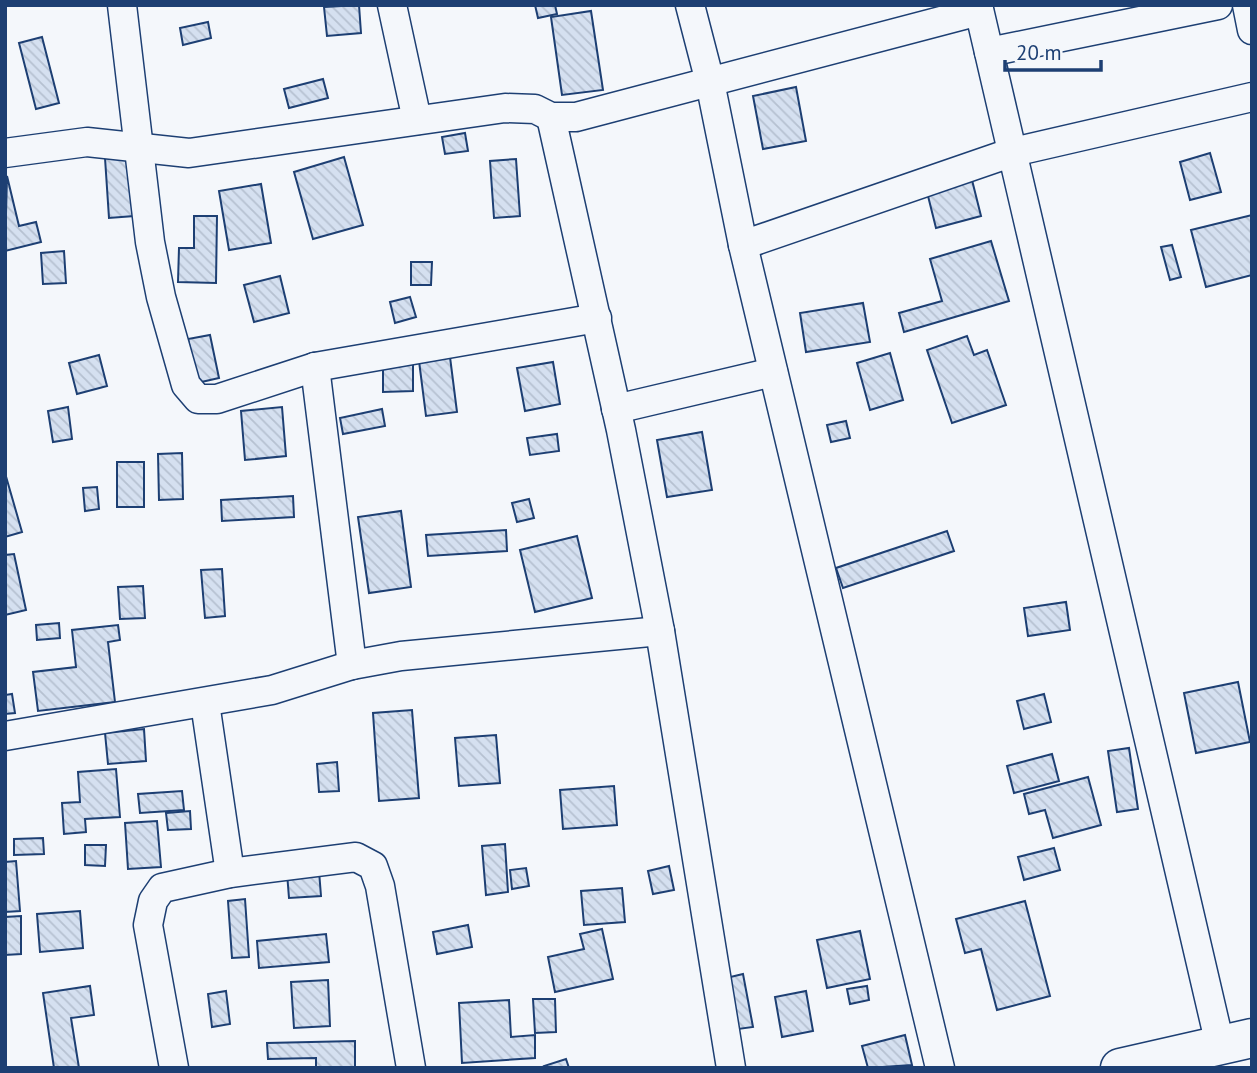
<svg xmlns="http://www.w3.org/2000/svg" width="1257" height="1073" font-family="'PT Sans',sans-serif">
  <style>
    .building { fill: url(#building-back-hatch); stroke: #1d3f73; stroke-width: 2 }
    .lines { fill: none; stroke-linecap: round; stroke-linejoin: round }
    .minor-casing { stroke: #1d3f73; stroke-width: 31 }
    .secondary-casing { stroke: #1d3f73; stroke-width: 41 }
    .minor { stroke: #f4f7fb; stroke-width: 28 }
    .secondary { stroke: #f4f7fb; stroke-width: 38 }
  </style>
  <defs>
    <pattern id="building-back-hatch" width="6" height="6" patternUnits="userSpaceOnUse" patternTransform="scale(1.75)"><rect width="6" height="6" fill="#d5e0f0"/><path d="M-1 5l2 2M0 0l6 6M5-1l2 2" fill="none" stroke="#b6c1d1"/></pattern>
  </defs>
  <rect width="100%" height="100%" fill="#f4f7fb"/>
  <g class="building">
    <path d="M359,5l2,28 -34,3 -3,-29z"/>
    <path d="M535,5h20l2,9 -19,4z"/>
    <path d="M591,11l12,79 -41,5 -11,-78z"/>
    <path d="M208,22l3,16 -28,7 -3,-17z"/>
    <path d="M42,37l17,66 -23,6 -17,-66z"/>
    <path d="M323,79l5,19 -39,10 -5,-19z"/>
    <path d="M796,87l10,54 -43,8 -10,-53z"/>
    <path d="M465,133l3,18 -23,3 -3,-17z"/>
    <path d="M1210,153l11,39 -31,8 -10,-38z"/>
    <path d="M130,156l4,60 -25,2 -4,-60z"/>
    <path d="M344,157l19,68 -50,14 -19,-67z"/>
    <path d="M516,159l4,57 -26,2 -4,-57z"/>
    <path d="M7,176l12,50 17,-4 5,20 -36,9z"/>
    <path d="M972,180l9,36 -45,12 -9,-36z"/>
    <path d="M261,184l10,59 -42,7 -10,-59z"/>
    <path d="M1252,215v60l-46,12 -15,-57z"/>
    <path d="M194,216h23l-1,67 -38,-1 1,-34h15z"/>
    <path d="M991,241l18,60 -105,31 -5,-19 43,-12 -12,-42z"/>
    <path d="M1172,245l9,32 -11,3 -9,-33z"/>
    <path d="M64,251l2,32 -23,1 -2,-31z"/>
    <path d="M411,262h21l-1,23h-20z"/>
    <path d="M280,276l9,37 -35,9 -10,-37z"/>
    <path d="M410,297l6,20 -21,6 -5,-21z"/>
    <path d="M863,303l7,39 -64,10 -6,-39z"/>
    <path d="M210,335l9,43 -22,5 -9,-44z"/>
    <path d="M967,336l7,19 13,-5 19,55 -54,18 -25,-73z"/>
    <path d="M890,353l13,47 -33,10 -13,-47z"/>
    <path d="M99,355l8,31 -30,8 -8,-31z"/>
    <path d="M450,357l7,55 -31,4 -7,-55z"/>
    <path d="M383,360h30v31l-30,1z"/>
    <path d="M553,362l7,42 -35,7 -8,-43z"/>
    <path d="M68,407l4,32 -19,3 -5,-31z"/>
    <path d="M282,407l4,49 -41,4 -4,-49z"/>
    <path d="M382,409l3,17 -42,8 -3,-16z"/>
    <path d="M846,421l4,17 -19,4 -4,-17z"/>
    <path d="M702,432l10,58 -45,7 -10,-57z"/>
    <path d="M557,434l2,17 -29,4 -3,-17z"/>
    <path d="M182,453l1,46 -24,1 -1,-46z"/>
    <rect x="117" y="462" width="27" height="45"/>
    <path d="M5,473l17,59 -17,5z"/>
    <path d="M97,487l2,22 -14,2 -2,-23z"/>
    <path d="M293,496l1,21 -72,4 -1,-21z"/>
    <path d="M529,499l5,19 -17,4 -5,-19z"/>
    <path d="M401,511l10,76 -42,6 -11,-76z"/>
    <path d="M506,530l1,21 -79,5 -2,-21z"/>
    <path d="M947,531l7,20 -111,37 -7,-20z"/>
    <path d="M577,536l15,62 -57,14 -15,-62z"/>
    <path d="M14,554l12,56 -21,5v-60z"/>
    <path d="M222,569l3,47 -20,2 -4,-48z"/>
    <path d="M143,586l2,32 -25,1 -2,-32z"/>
    <path d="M1066,602l4,28 -42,6 -4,-28z"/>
    <path d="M59,623l1,15 -23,2 -1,-15z"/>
    <path d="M118,625l2,15 -12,2 7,60 -77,9 -5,-39 43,-5 -4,-37z"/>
    <path d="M1238,682l12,60 -54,11 -12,-60z"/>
    <path d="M12,694l3,19 -10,1v-19z"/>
    <path d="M1044,694l7,28 -27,7 -7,-28z"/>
    <path d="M412,710l7,88 -40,3 -6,-88z"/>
    <path d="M144,729l2,32 -38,3 -3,-31z"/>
    <path d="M496,735l4,48 -41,3 -4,-48z"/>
    <path d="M1129,748l9,61 -21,3 -9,-61z"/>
    <path d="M1052,754l7,27 -45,12 -7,-27z"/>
    <path d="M337,762l2,29 -20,1 -2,-28z"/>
    <path d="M116,769l4,48 -35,2 1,13 -22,2 -2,-31 18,-1 -2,-30z"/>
    <path d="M1088,777l13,48 -48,13 -8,-28 -16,4 -5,-20z"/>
    <path d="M614,786l3,39 -54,4 -3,-39z"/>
    <path d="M182,791l2,19 -44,3 -2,-19z"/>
    <path d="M190,811l1,18 -23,1 -2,-17z"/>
    <path d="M157,821l4,46 -33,2 -3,-46z"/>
    <path d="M43,838l1,16 -30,1v-16z"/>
    <path d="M505,844l3,48 -22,3 -4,-49z"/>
    <path d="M85,845h21l-1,21 -20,-1z"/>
    <path d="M1054,848l6,22 -36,10 -6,-23z"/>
    <path d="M16,861l4,50 -15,1v-50z"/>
    <path d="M669,866l5,24 -21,4 -5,-23z"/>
    <path d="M526,868l3,18 -17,3 -2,-19z"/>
    <path d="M319,871l2,25 -32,2 -2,-25z"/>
    <path d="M622,888l3,34 -41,3 -3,-34z"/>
    <path d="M245,899l4,58 -17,1 -4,-57z"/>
    <path d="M1025,901l25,95 -53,14 -16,-61 -16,4 -9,-34z"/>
    <path d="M80,911l3,37 -43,4 -3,-38z"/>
    <path d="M21,916v38l-16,1v-38z"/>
    <path d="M468,925l4,22 -35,7 -4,-22z"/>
    <path d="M602,929l11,50 -58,13 -7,-35 36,-8 -4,-15z"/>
    <path d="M860,931l10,48 -43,9 -10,-48z"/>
    <path d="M326,934l3,28 -70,6 -2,-27z"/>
    <path d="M743,974l10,53 -22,3 -9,-51z"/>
    <path d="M328,980l2,46 -36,2 -3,-46z"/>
    <path d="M90,986l4,29 -23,3 8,50h-25l-11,-75z"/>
    <path d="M867,986l2,14 -19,4 -3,-15z"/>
    <path d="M226,991l4,33 -18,3 -4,-33z"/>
    <path d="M806,991l7,40 -31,6 -7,-40z"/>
    <path d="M533,999h22l1,33 -21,1z"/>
    <path d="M509,1000l2,37 24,-2v23l-73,5 -3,-60z"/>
    <path d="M905,1035l7,30 -44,3 -6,-22z"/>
    <path d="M355,1041v27h-39v-10l-48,1 -1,-16z"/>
    <path d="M566,1059l3,9h-24l-1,-2z"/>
  </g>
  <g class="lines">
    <g class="minor-casing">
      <g id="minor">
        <path d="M122,5l28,237 11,55 25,88 12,14h19l98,-32 282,-49"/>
        <path d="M392,5l25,115"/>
        <path d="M690,5l20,77 33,163 197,823"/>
        <path d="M978,5l242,1040"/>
        <path d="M1247,5l5,25"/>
        <path d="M989,52l229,-47"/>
        <path d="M551,117l70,313 39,201 71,437"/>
        <path d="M5,153l82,-11 102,11 316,-45 30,1 16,8h25l403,-106"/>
        <path d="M743,245l270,-93 239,-55"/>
        <path d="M315,367l37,298"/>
        <path d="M616,409l157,-37"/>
        <path d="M205,703l25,170"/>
        <path d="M5,736l267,-46 80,-25 49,-9 259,-25"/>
        <path d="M174,1068l-26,-143 5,-24 9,-13 68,-15 126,-16 17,9 7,20 31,182"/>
      </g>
    </g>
    <g class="secondary-casing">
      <path id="secondary" d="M1120,1068l132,-30"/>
    </g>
    <use href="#minor" class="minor"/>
    <use href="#secondary" class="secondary"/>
  </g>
  <rect width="1257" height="1073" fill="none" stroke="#1d3f73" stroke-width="14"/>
  <path d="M1005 60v10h96v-10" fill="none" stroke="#1d3f73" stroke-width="3.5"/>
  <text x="1016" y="60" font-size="21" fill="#1d3f73" stroke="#f4f7fb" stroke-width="5" paint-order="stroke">20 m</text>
</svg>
